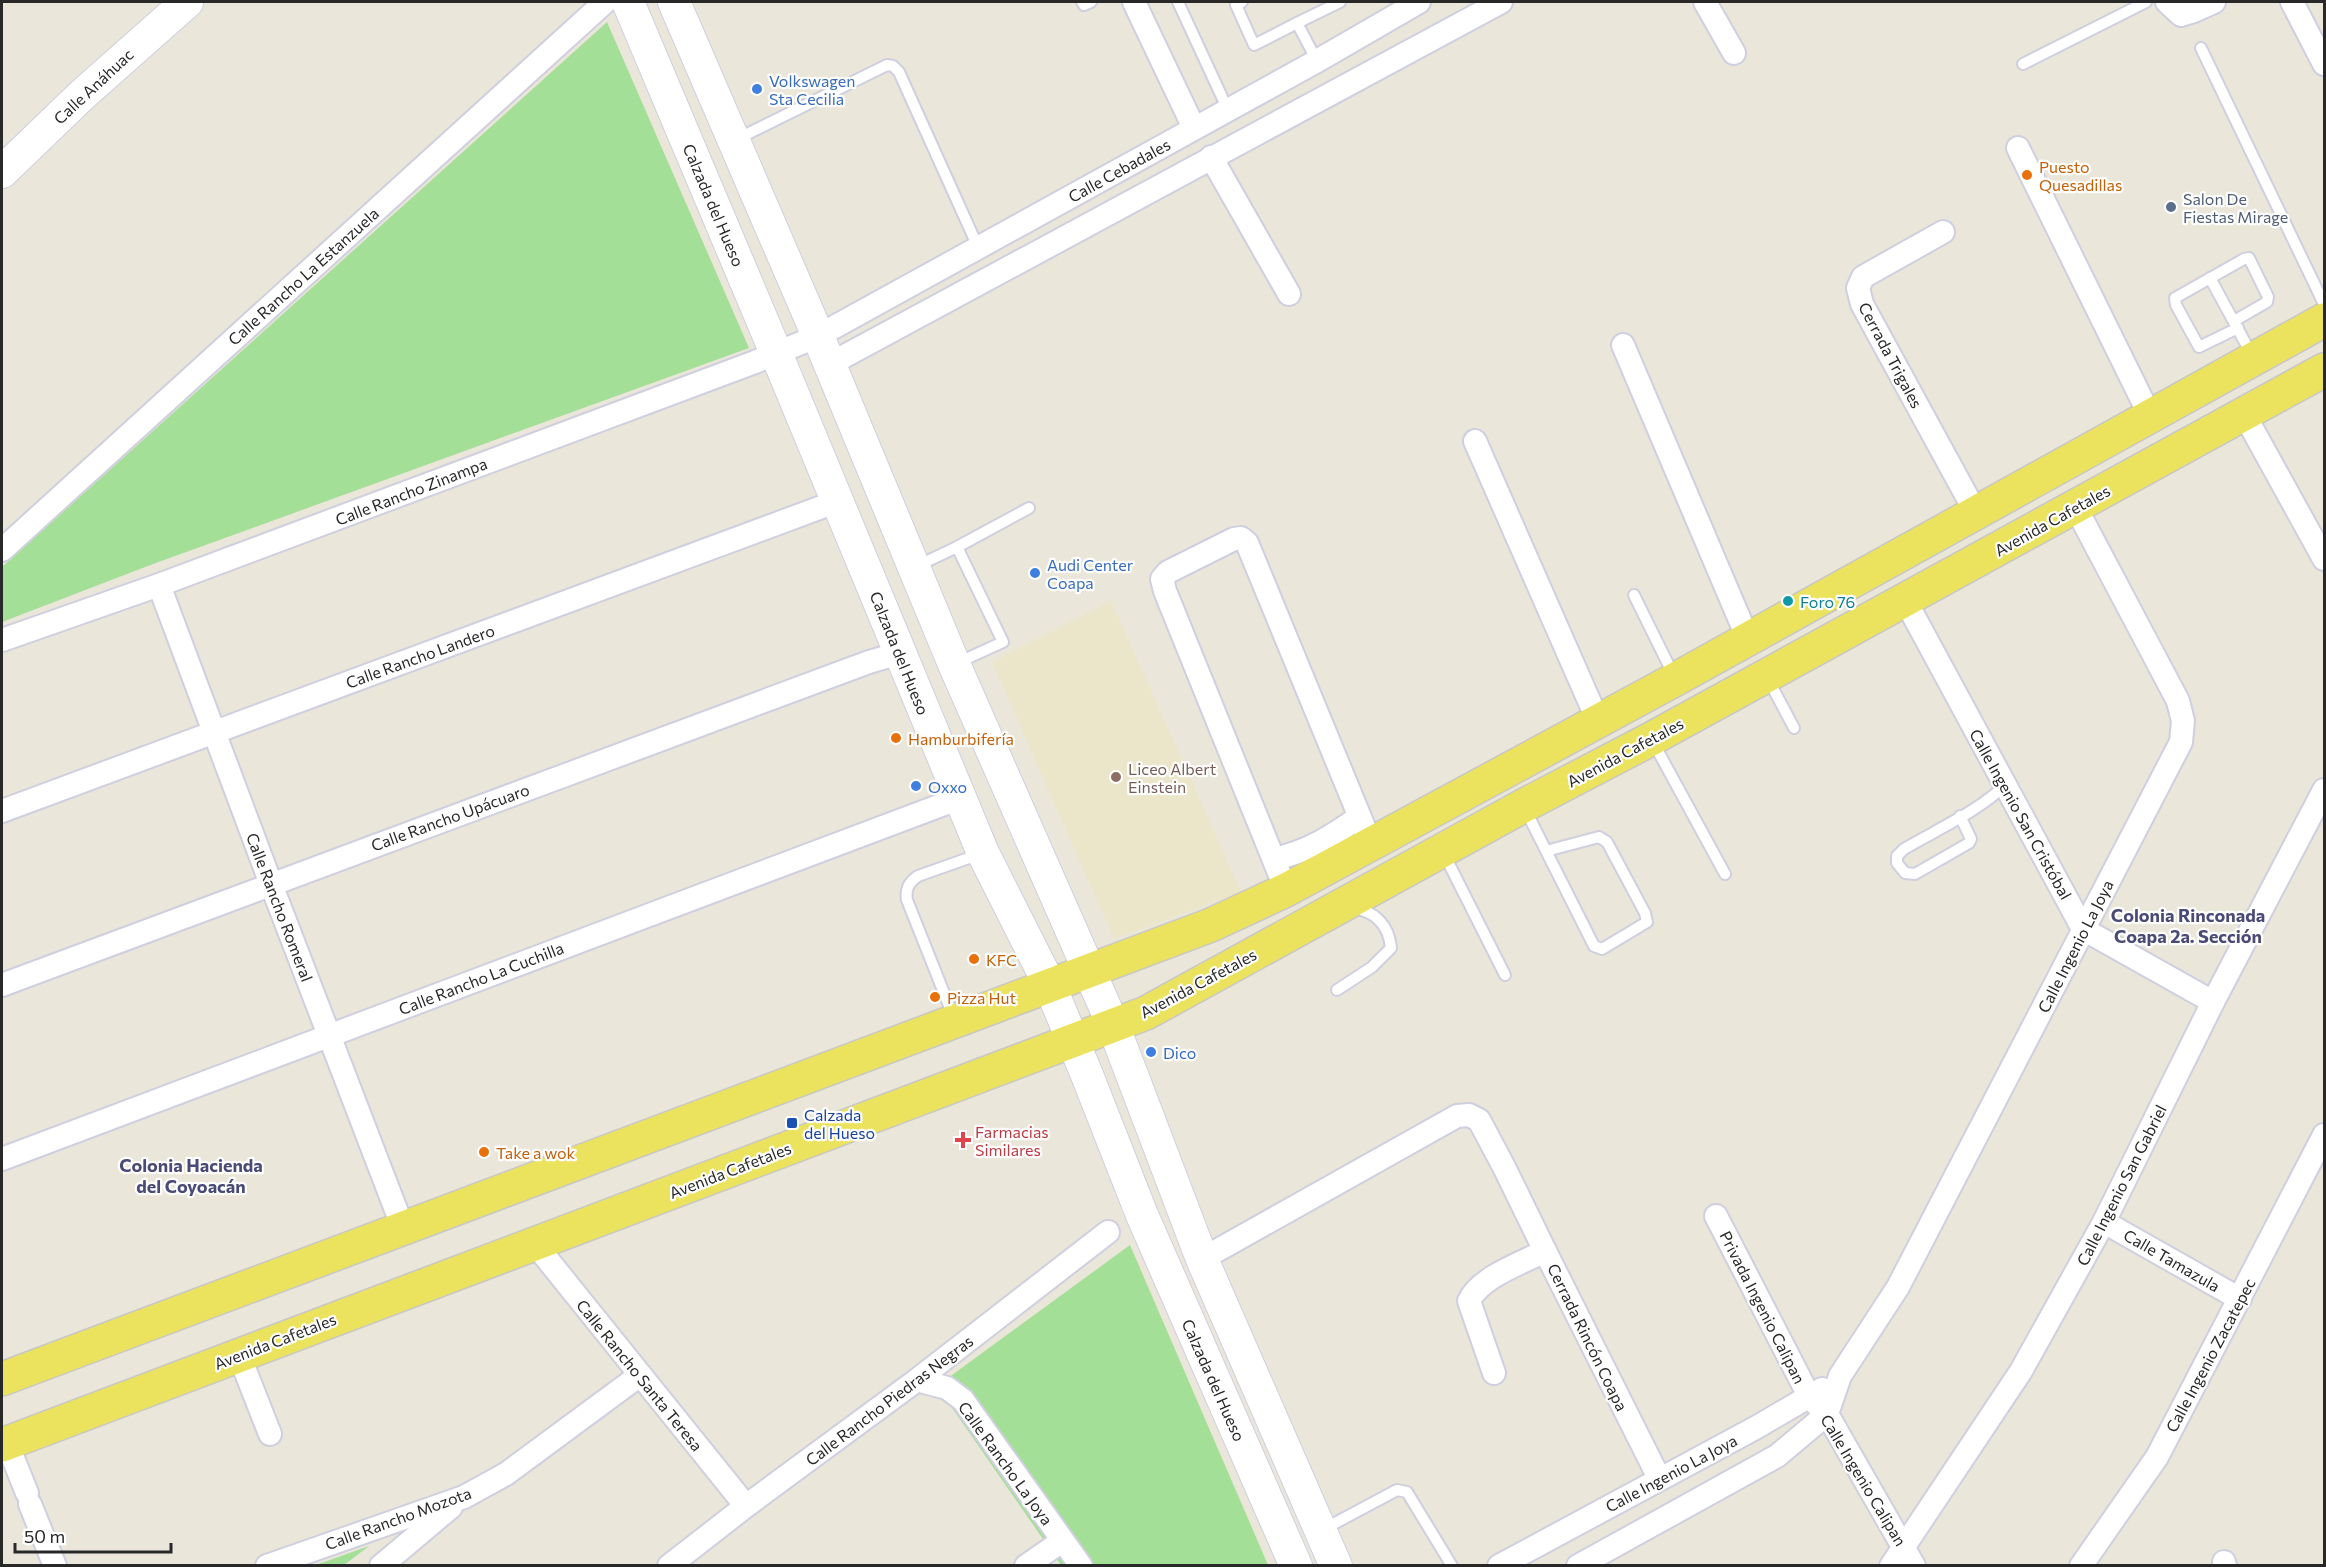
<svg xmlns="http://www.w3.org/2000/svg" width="2326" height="1567" font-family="Commissioner,sans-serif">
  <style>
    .education { fill: #ebe6c9 }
    .green { fill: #a3df97 }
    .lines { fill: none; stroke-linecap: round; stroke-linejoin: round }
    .lane-casing { stroke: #cfcfe0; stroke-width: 14 }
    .street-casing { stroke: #cfcfe0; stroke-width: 26 }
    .secondary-casing { stroke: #cfcfe0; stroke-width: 34 }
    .primary-casing { stroke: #c7c7c7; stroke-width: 36 }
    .lane { stroke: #fff; stroke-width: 10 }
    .street { stroke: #fff; stroke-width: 22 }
    .secondary { stroke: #fff; stroke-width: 32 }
    .primary { stroke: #ebe35e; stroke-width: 33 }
    .shop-dot { fill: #3f7fe0; stroke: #fff; stroke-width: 2 }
    .food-dot { fill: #e8710a; stroke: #fff; stroke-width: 2 }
    .service-dot { fill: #5c6f8a; stroke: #fff; stroke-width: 2 }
    .culture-dot { fill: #0f9aa8; stroke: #fff; stroke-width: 2 }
    .education-dot { fill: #8d6e63; stroke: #fff; stroke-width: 2 }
    .transit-dot { fill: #1a4fb4; stroke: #fff; stroke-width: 2 }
    .health-dot { fill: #e0444e; stroke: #fff; stroke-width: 2 }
    .labels { text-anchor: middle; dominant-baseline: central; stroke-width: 4.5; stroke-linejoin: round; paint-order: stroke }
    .shop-label { font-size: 16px; fill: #366cbe; stroke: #fff; text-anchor: start }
    .street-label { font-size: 16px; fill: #282828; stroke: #fff }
    .food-label { font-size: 16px; fill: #c56008; stroke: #fff; text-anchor: start }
    .service-label { font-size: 16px; fill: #4e5e75; stroke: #fff; text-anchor: start }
    .culture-label { font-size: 16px; fill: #0d838f; stroke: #fff; text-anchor: start }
    .education-label { font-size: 16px; fill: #785e54; stroke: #fff; text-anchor: start }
    .transit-label { font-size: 16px; fill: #164399; stroke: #fff; text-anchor: start }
    .health-label { font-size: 16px; fill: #be3a42; stroke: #fff; text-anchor: start }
    .neighbourhood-label { font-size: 18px; font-weight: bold; fill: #4a4a76; stroke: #fff }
  </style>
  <rect width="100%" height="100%" fill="#eae6da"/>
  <path class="education" d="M1111,601l130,291 -127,47 -122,-277z"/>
  <g class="green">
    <path d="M607,22l142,326 -596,216 -151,58v-55z"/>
    <path d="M1130,1245l138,320h-207l-124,-179z"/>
    <path d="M369,1546l-25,19h-28z"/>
  </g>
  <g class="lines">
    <g class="lane-casing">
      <g id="lane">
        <path d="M1082,2l2,3 7,-3"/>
        <path d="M1178,2l50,108"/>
        <path d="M1242,2l-6,3 18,40 43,-22"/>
        <path d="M2201,48l123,256"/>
        <path d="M1317,61l-20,-38 43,-21"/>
        <path d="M2023,64l123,-62"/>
        <path d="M737,139l150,-74 6,1 6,6 79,175"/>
        <path d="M2210,278l43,79"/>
        <path d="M2234,321l33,-19 1,-5 -19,-39 -5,1 -69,39 1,7 23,42 39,-19"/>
        <path d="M957,547l72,-39"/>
        <path d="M917,566l40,-19 46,95 -46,21"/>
        <path d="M1634,595l40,81"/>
        <path d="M1768,679l26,49"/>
        <path d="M1653,742l72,132"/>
        <path d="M1525,809l69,137 8,3 45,-27 -2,-9 -38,-71 -8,-5 -53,14"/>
        <path d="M1960,816l11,23 -2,4 -54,31 -10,-1 -8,-10v-7l7,-7c32,-19 75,-38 101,-64"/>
        <path d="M1443,852l62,123"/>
        <path d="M1337,990l35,-23 19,-19c-2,-22 -16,-38 -38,-39"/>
        <path d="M954,1018l-47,-118c-2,-11 2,-18 11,-24l62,-22"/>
        <path d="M1324,1529l73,-39 10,2 45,74"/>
      </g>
    </g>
    <g class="street-casing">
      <g id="street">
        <path d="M1134,2l60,126"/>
        <path d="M1705,2l29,51"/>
        <path d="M2167,2l14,13 13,-4 20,-9"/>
        <path d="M2292,2l32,62"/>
        <path d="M2018,148l132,268"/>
        <path d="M1211,157l78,137"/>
        <path d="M1943,232l-80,45 -5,11 4,16 114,209"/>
        <path d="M1623,345l125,294"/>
        <path d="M830,364l671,-362"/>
        <path d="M2244,414l80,145"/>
        <path d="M1475,441l123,280"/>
        <path d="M2,550l603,-548"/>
        <path d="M159,585l112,299 132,344"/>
        <path d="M1905,600l178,329 130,73"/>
        <path d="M2,640l157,-55 596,-223 63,-26 499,-275 102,-59"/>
        <path d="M2,811l836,-310"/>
        <path d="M1274,859c33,-7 59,-23 85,-42"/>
        <path d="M1286,890l-121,-299 -3,-12 6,-7 66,-33 7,-1 6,5 124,301"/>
        <path d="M2,985l867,-323 31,-9"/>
        <path d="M2,1159l958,-361"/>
        <path d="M1716,1216l94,182 17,16 87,152"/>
        <path d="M2104,1222l136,77"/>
        <path d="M535,1244l211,262"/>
        <path d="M1202,1259l255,-143 12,-1 10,5 26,49 40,82"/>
        <path d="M239,1355l31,79"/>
        <path d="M1494,1373l-25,-72c11,-24 53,-38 76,-50l114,227"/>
        <path d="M917,1380l30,8 16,12 118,166"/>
        <path d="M7,1443l20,50"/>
        <path d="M30,1504l25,62"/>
        <path d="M2224,1562l1,4"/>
        <path d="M267,1566l197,-69 42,-23 134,-99"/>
        <path d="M381,1566l70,-59"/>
        <path d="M669,1566l77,-60 171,-126 191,-148"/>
        <path d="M1026,1566l36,-25"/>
        <path d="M1499,1566l258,-139 65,-38"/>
        <path d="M1578,1566l199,-110 50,-42 13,-38 58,-89 283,-545 2,-21 -5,-20 -102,-193"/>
        <path d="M1891,1566l130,-195 83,-149 109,-220 111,-212"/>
        <path d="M2081,1566l76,-109 167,-322"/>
      </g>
    </g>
    <g class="secondary-casing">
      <g id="secondary">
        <path d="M628,2l148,351 207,500 67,133 37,89 55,140 154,351"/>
        <path d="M674,2l144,334 136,328 159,361 89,234 134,307"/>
        <path d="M2,172l80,-77 105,-93"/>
      </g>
    </g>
    <g class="primary-casing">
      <g id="primary">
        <path d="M2,1379l1209,-454 75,-35 390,-211 648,-359"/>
        <path d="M2,1445l1144,-432 377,-207 128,-67 673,-369"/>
      </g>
    </g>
    <use href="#lane" class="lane"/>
    <use href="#street" class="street"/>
    <use href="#secondary" class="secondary"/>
    <use href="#primary" class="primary"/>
  </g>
  <g class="shop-dot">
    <circle cx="757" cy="89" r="6"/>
    <circle cx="1035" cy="573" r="6"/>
    <circle cx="916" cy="786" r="6"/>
    <circle cx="1151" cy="1052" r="6"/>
  </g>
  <g class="food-dot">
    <circle cx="2027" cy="175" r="6"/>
    <circle cx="896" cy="738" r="6"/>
    <circle cx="974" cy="959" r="6"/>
    <circle cx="935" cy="997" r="6"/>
    <circle cx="484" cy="1152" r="6"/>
  </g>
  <circle class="service-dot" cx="2171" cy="207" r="6"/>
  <circle class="culture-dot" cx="1788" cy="601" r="6"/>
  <circle class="education-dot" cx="1116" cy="777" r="6"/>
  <rect class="transit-dot" x="786" y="1117" width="12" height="12" rx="3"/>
  <path class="health-dot" d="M960 1131h6v6h6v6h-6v6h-6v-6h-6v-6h6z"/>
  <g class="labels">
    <g class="shop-label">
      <text x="769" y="80">Volkswagen<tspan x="769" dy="18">Sta Cecilia</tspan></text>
      <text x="1047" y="564">Audi Center<tspan x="1047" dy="18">Coapa</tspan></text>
      <text x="928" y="786">Oxxo</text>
      <text x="1163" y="1052">Dico</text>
    </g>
    <g class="street-label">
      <text transform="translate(93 86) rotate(-43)">Calle Anáhuac</text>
      <text transform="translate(1119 170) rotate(-29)">Calle Cebadales</text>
      <text transform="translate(714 205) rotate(67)">Calzada del Hueso</text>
      <text transform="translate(303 276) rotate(-42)">Calle Rancho La Estanzuela</text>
      <text transform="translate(1891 355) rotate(62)">Cerrada Trigales</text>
      <text transform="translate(411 491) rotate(-21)">Calle Rancho Zinampa</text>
      <text transform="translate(2052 520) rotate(-29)">Avenida Cafetales</text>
      <text transform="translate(900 653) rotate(68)">Calzada del Hueso</text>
      <text transform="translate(420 656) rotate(-20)">Calle Rancho Landero</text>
      <text transform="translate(1625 752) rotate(-28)">Avenida Cafetales</text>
      <text transform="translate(2021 814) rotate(61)">Calle Ingenio San Cristóbal</text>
      <text transform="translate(450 817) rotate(-20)">Calle Rancho Upácuaro</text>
      <text transform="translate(280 907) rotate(69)">Calle Rancho Romeral</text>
      <text transform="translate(2075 946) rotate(-63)">Calle Ingenio La Joya</text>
      <text transform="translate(481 978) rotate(-21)">Calle Rancho La Cuchilla</text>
      <text transform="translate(1198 983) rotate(-28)">Avenida Cafetales</text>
      <text transform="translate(730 1170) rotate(-21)">Avenida Cafetales</text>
      <text transform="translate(2121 1185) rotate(-63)">Calle Ingenio San Gabriel</text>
      <text transform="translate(2172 1260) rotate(30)">Calle Tamazula</text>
      <text transform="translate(1763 1307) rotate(63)">Privada Ingenio Calipan</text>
      <text transform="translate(1588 1337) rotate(64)">Cerrada Rincón Coapa</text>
      <text transform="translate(275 1341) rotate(-21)">Avenida Cafetales</text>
      <text transform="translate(2210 1355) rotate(-62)">Calle Ingenio Zacatepec</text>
      <text transform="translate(640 1375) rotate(51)">Calle Rancho Santa Teresa</text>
      <text transform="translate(1214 1380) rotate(66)">Calzada del Hueso</text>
      <text transform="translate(889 1400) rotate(-37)">Calle Rancho Piedras Negras</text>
      <text transform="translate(1006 1463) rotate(54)">Calle Rancho La Joya</text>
      <text transform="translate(1671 1473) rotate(-28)">Calle Ingenio La Joya</text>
      <text transform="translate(1864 1480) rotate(59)">Calle Ingenio Calipan</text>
      <text transform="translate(398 1518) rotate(-20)">Calle Rancho Mozota</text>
    </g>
    <g class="food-label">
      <text x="2039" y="166">Puesto<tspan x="2039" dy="18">Quesadillas</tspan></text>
      <text x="908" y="738">Hamburbifería</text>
      <text x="986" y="959">KFC</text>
      <text x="947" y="997">Pizza Hut</text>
      <text x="496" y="1152">Take a wok</text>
    </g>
    <g class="service-label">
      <text x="2183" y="198">Salon De<tspan x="2183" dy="18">Fiestas Mirage</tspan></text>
    </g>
    <g class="culture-label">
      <text x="1800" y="601">Foro 76</text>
    </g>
    <g class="education-label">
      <text x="1128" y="768">Liceo Albert<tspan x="1128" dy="18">Einstein</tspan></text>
    </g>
    <g class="transit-label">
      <text x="804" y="1114">Calzada<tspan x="804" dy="18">del Hueso</tspan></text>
    </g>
    <g class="health-label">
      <text x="975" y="1131">Farmacias<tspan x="975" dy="18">Similares</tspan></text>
    </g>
    <g class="neighbourhood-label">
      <text x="2188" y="915">Colonia Rinconada<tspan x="2188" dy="21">Coapa 2a. Sección</tspan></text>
      <text x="191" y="1165">Colonia Hacienda<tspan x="191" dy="21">del Coyoacán</tspan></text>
    </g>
  </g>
  <rect width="2326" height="1567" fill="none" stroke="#282828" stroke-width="6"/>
  <path d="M15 1543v9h156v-9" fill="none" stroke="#282828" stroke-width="3"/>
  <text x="24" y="1543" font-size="18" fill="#282828" stroke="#ffffff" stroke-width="4.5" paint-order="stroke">50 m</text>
</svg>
